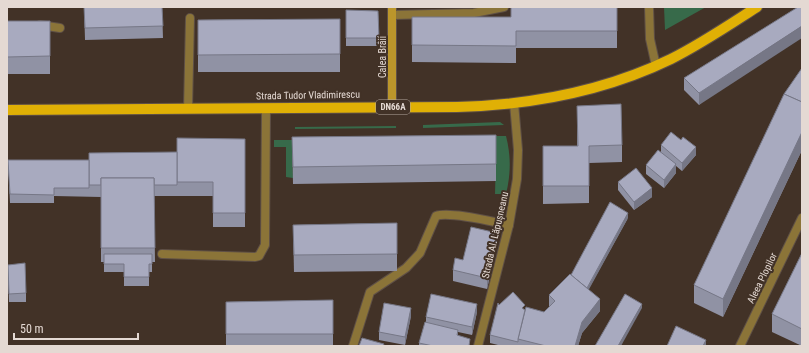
<svg xmlns="http://www.w3.org/2000/svg" width="809" height="353" font-family="'Roboto Condensed',sans-serif">
  <style>
    .green { fill: #376a4a }
    .lines { fill: none; stroke-linecap: round; stroke-linejoin: round }
    .service-casing { stroke: #5f5046; stroke-width: 10 }
    .minor-casing { stroke: #5f5046; stroke-width: 10 }
    .secondary-casing { stroke: #5f5046; stroke-width: 10 }
    .primary-casing { stroke: #5f5046; stroke-width: 12 }
    .service { stroke: #8b7438; stroke-width: 8 }
    .minor { stroke: #8b7438; stroke-width: 8 }
    .secondary { stroke: #bb962b; stroke-width: 8 }
    .primary { stroke: #e0b005; stroke-width: 10 }
    .wall { fill: #9092a4 }
    .shaded-wall { fill: #767786 }
    .building { fill: #a8aabf; stroke: #767786 }
    .labels { text-anchor: middle; dominant-baseline: central; stroke-width: 4; stroke-linejoin: round; paint-order: stroke }
    .shield { fill: #423227; stroke: #b3a79f; stroke-width: 1 }
    .shield-label { font-size: 9px; font-weight: bold; fill: #e4d9d3 }
    .street-label { font-size: 10px; fill: #e4d9d3; stroke: #423227 }
  </style>
  <rect width="100%" height="100%" fill="#423227"/>
  <g class="green">
    <path d="M664,7h42l-41,23z"/>
    <path d="M500,122l4,3 -81,3v-3z"/>
    <path d="M396,126v2l-101,1v-2z"/>
    <path d="M489,136h17c5,20 5,37 0,58h-11l1,-42z"/>
    <path d="M274,140h32l-14,15 1,23 -7,-1v-30h-12z"/>
  </g>
  <g class="lines">
    <g class="service-casing">
      <g id="service">
        <path d="M392,15l82,-2 30,-6"/>
        <path d="M40,25l20,3"/>
        <path d="M188,109l2,-91"/>
        <path d="M162,254l93,3 4,-1 6,-11 1,-137"/>
      </g>
    </g>
    <g class="minor-casing">
      <g id="minor">
        <path d="M649,7l1,32 6,27"/>
        <path d="M353,346l17,-54 36,-24 14,-15 16,-37c14,-5 57,6 73,9"/>
        <path d="M478,346l31,-121 8,-46 1,-29 -4,-47"/>
        <path d="M740,346l62,-128"/>
      </g>
    </g>
    <g class="secondary-casing">
      <path id="secondary" d="M392,7v100"/>
    </g>
    <g class="primary-casing">
      <path id="primary" d="M7,110l450,-3c73,-2 148,-16 214,-48 30,-15 58,-34 86,-52"/>
    </g>
    <use href="#service" class="service"/>
    <use href="#minor" class="minor"/>
    <use href="#secondary" class="secondary"/>
    <use href="#primary" class="primary"/>
  </g>
  <g class="wall">
    <path d="M84,7h78l1,31 -78,2z"/>
    <path d="M617,7v41h-101v15l-104,-1v-17l99,-28z"/>
    <path d="M798,7l-99,98 -15,-15v-12z"/>
    <path d="M346,10l32,1 1,35h-33z"/>
    <path d="M340,19v53h-142v-52z"/>
    <rect x="7" y="21" width="43" height="53"/>
    <path d="M802,68v82l-79,167 -29,-14v-18z"/>
    <path d="M577,106l45,39v17l-33,1v40l-46,1v-58h34z"/>
    <path d="M292,137l204,27v17l-203,3z"/>
    <path d="M245,139v88h-32v-31h-59l1,66h-3v10h-3v14h-25v-14h-20v-10h-3v-65l-47,-1v7h-44l-2,-43h81l88,-8z"/>
    <path d="M661,145l35,10 -14,16 -6,-5v7l-12,15 -18,-14v-9l15,-13z"/>
    <path d="M618,182l34,15 -18,13 -16,-20z"/>
    <path d="M628,218l-40,72 12,21 -18,22 -4,13h-76l-12,-3v-8l9,-30 26,5 19,2 5,-5v-12l22,-20z"/>
    <path d="M397,223v48l-103,1 -1,-47z"/>
    <path d="M497,245l-10,44 -34,-8v-11l10,-10z"/>
    <path d="M802,253v93l-30,-14v-18z"/>
    <path d="M8,265l18,28v9h-17z"/>
    <path d="M333,300v46h-107v-44z"/>
    <path d="M477,312l-5,23 -14,-3v4l12,10h-51v-3l7,-21v-5z"/>
    <path d="M411,316l-6,29 -26,-5v-8z"/>
  </g>
  <g class="shaded-wall">
    <path d="M802,26v12l-103,67v-12z"/>
    <path d="M802,132v18l-79,167v-18z"/>
    <path d="M696,147v8l-14,16v-8z"/>
    <path d="M676,164v9l-12,15v-8z"/>
    <path d="M652,188v9l-18,13v-8z"/>
    <path d="M628,213v5l-41,75v-4z"/>
    <path d="M497,233v12l-10,44v-11z"/>
    <path d="M600,299v12l-18,22 -4,13h-3l7,-24z"/>
    <path d="M477,304v8l-5,23v-8z"/>
    <path d="M642,304v4l-21,38h-3z"/>
    <path d="M411,308v8l-6,29v-8z"/>
    <path d="M706,340v6h-3z"/>
  </g>
  <g class="building">
    <path d="M84,7h78l1,19 -78,2z"/>
    <path d="M511,7h106v24h-101v15l-104,-1v-28h99z"/>
    <path d="M798,7h4v19l-103,67 -15,-15z"/>
    <path d="M346,10l32,1 1,27h-33z"/>
    <path d="M340,19v35l-142,1v-35z"/>
    <path d="M7,21h43v35l-43,1z"/>
    <path d="M802,68v34l-18,-8z"/>
    <path d="M784,94l18,8v30l-79,167 -29,-14z"/>
    <path d="M621,104l1,41 -33,1v40h-46v-40h35l-1,-40z"/>
    <path d="M671,132l10,8 2,-3 13,10 -14,16 -21,-18z"/>
    <path d="M496,135v29l-203,3 -1,-30z"/>
    <path d="M177,138l68,1v74h-32v-31h-36z"/>
    <path d="M658,150l18,14 -12,16 -18,-15z"/>
    <path d="M177,152v33h-23v-7h-53v7h-12v-32z"/>
    <path d="M8,160h81v28h-35v7l-44,-1z"/>
    <path d="M636,168l16,20 -18,14 -16,-20z"/>
    <path d="M101,178h53l1,70h-54z"/>
    <path d="M610,202l18,11 -41,75 -16,-13z"/>
    <path d="M397,223v31l-103,1 -1,-30z"/>
    <path d="M471,227l26,6 -10,45 -34,-8 2,-12 8,2z"/>
    <path d="M802,253v76l-30,-15z"/>
    <path d="M104,254h48v10h-3v13h-25v-13h-20z"/>
    <path d="M25,263l1,30 -17,1 -1,-29z"/>
    <path d="M570,274l30,25 -18,23 -7,24h-29l-28,-7 8,-32 18,5 11,-11 -6,-6z"/>
    <path d="M513,292l12,13 -3,3 3,2 -7,29v3l-28,-7 8,-32 1,2z"/>
    <path d="M431,294l46,10 -5,23 -46,-10z"/>
    <path d="M625,294l17,10 -24,42h-23z"/>
    <path d="M333,300v34h-107v-32z"/>
    <path d="M384,303l27,5 -6,29 -26,-5z"/>
    <path d="M425,322l33,8 -1,5 13,4 -1,7h-36l-14,-3z"/>
    <path d="M676,326l30,14 -3,6h-36z"/>
    <path d="M362,338l22,6 -1,2h-24z"/>
  </g>
  <g class="labels">
    <rect class="shield" x="376" y="100" width="34" height="14" rx="3"/>
    <g class="shield-label">
      <text x="393" y="107">DN66A</text>
    </g>
    <g class="street-label">
      <text transform="translate(382 57) rotate(-90)">Calea Brăii</text>
      <text transform="translate(308 95) rotate(-1)">Strada Tudor Vladimirescu</text>
      <text transform="translate(495 235) rotate(-77)">Strada Al. Lăpușneanu</text>
      <text transform="translate(762 278) rotate(-64)">Aleea Plopilor</text>
    </g>
  </g>
  <rect width="809" height="353" fill="none" stroke="#e4d9d3" stroke-width="16"/>
  <path d="M14 333v6h124v-6" fill="none" stroke="#e4d9d3" stroke-width="2"/>
  <text x="20" y="333" font-size="12" fill="#e4d9d3" stroke="#423227" stroke-width="3" paint-order="stroke">50 m</text>
</svg>
